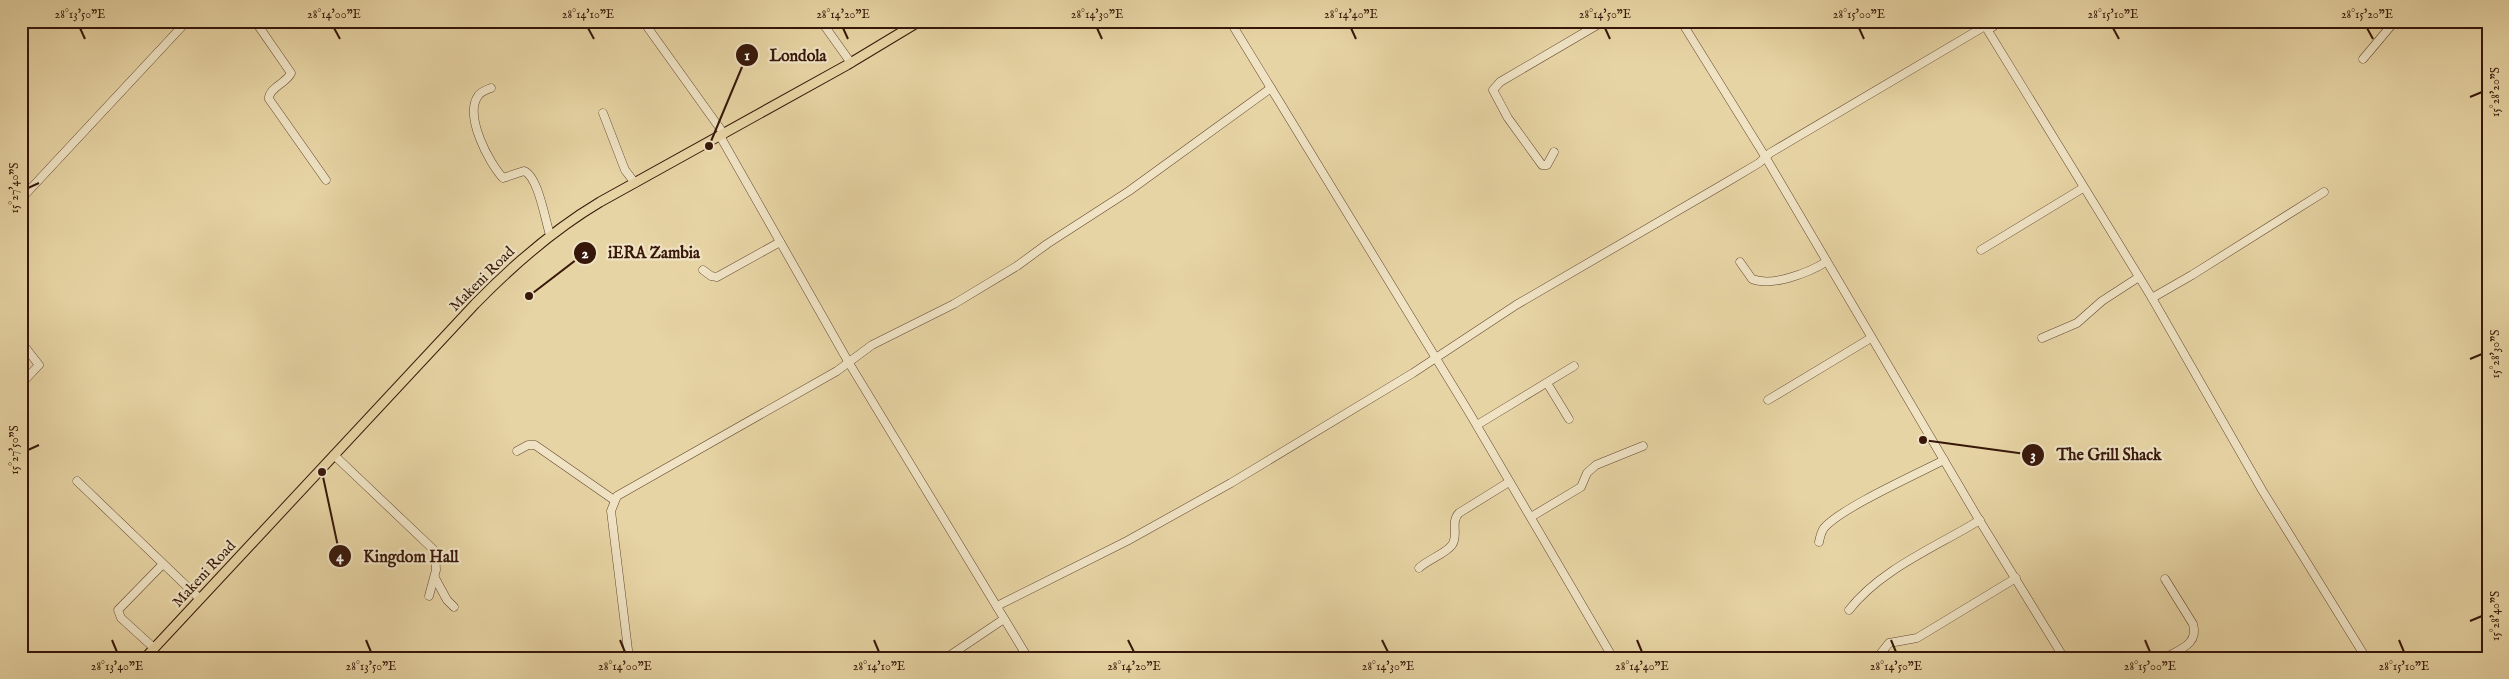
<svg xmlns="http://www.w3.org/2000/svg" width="2509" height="679" font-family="'IM FELL English',serif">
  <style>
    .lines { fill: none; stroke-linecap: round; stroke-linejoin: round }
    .minor-casing { stroke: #634630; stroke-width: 9 }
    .major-casing { stroke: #37170a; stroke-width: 11 }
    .minor { stroke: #efe3c4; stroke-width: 8 }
    .major { stroke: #e7d4a4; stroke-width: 9 }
    .ticks { fill: none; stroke: #37170a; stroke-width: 2 }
    .labels { text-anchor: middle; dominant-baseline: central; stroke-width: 4.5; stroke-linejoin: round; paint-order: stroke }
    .street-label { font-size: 15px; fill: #37170a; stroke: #efe3c4 }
    .leader { fill: none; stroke: #37170a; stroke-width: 2 }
    .callout-dot { fill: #37170a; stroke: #efe3c4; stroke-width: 2 }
    .mark-label { font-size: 15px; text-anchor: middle; font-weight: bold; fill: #fff }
    .callout-label { font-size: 16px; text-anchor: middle; font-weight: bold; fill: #37170a; stroke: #efe3c4; stroke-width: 4.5; stroke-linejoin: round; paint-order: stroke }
    .neatline { fill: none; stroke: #37170a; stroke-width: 2 }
    .ticks-label { font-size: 12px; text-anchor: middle; fill: #37170a }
  </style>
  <rect width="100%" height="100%" fill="#e7d4a4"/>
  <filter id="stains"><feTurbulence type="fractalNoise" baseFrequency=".004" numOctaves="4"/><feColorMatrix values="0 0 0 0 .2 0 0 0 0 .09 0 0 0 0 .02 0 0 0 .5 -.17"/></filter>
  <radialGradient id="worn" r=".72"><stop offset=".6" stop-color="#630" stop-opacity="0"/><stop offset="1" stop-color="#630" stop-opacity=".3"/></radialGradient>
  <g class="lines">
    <g class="minor-casing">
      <g id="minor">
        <path d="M255,21l36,52c-4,10 -23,15 -22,26l57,81"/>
        <path d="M643,21l81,113"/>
        <path d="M821,21l30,42"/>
        <path d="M1230,21l240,393 143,244"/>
        <path d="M1681,21l85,137 212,360 86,140"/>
        <path d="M1982,21l170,277 110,192 104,168"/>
        <path d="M1988,30l13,-9"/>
        <path d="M2363,59l32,-38"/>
        <path d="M491,88c-5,2 -11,4 -13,8 -14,20 11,67 25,82l21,-7c14,5 21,48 26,64"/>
        <path d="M603,113l22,57 10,13"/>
        <path d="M720,136l129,227 179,295"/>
        <path d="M1554,152l-7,13h-5l-34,-47 -15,-28 7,-8 104,-61"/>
        <path d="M21,199l166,-178"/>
        <path d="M1981,250l102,-62"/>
        <path d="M1740,262l12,17c20,8 56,-6 74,-17"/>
        <path d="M703,270l8,6 6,1 63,-35"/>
        <path d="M2152,298l40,-23 132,-83"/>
        <path d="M2042,338l35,-15 25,-22 37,-24"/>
        <path d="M21,342l18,23 -18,19"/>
        <path d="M1547,383l22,36"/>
        <path d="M1768,400l103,-62"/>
        <path d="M1477,425l97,-59"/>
        <path d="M517,451l11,-6h7l79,55"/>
        <path d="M334,455l101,96 1,19 -7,26"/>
        <path d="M77,481l123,118"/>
        <path d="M1531,517l50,-30 6,-14 9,-8 47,-19"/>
        <path d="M1819,542c1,-5 2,-10 5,-14 17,-20 93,-54 120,-68"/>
        <path d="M1419,568c10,-9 26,-14 33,-23 7,-10 -2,-23 7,-32l50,-31"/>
        <path d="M435,578l12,22 7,7"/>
        <path d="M997,606l130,-65 104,-58 182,-110 103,-68 211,-123 32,-19 11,-10 215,-127"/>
        <path d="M1849,610c32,-41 87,-63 131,-90"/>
        <path d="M154,648l-33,-30 -3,-8 45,-46"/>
        <path d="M629,658l-18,-147 6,-15 220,-125 35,-26 82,-41 63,-38 30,-22 82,-53 142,-103"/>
        <path d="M946,658l58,-39"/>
        <path d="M1877,658l12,-15 28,-5 99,-60"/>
        <path d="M2165,658c15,-9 34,-14 28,-34l-28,-45"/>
      </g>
    </g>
    <g class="major-casing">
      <path id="major" d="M145,658l330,-354c39,-40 78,-74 125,-102l247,-137 73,-44"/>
    </g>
    <use href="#minor" class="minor"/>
    <use href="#major" class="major"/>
  </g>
  <path class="ticks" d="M80,28l5,11M334,28l6,11M588,28l6,11M843,28l5,11M1097,28l5,11M1351,28l5,11M1605,28l5,11M1859,28l5,11M2113,28l6,11M2367,28l6,11M2470,97l12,-5M28,188l11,-5M2470,359l12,-5M28,450l11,-5M2470,621l12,-5M112,640l5,12M366,640l5,12M620,640l5,12M874,640l5,12M1128,640l6,12M1382,640l6,12M1637,640l5,12M1891,640l5,12M2145,640l5,12M2399,640l5,12"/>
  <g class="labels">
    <g class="street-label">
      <text transform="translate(482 279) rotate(-45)">Makeni Road</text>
      <text transform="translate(204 574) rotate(-47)">Makeni Road</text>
    </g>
  </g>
  <path class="leader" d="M709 146L747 55M529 296L585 253M1923 440L2033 455M322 472L340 556"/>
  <g class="callout-dot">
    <circle cx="709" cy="146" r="5"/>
    <circle cx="529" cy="296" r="5"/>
    <circle cx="1923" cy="440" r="5"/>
    <circle cx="322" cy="472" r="5"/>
    <circle cx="747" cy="55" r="12"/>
    <circle cx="585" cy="253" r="12"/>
    <circle cx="2033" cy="455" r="12"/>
    <circle cx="340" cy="556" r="12"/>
  </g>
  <g class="mark-label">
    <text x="747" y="60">1</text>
    <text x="585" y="258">2</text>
    <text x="2033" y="460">3</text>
    <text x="340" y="561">4</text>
  </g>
  <g class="callout-label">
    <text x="798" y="61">Londola</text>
    <text x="654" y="258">iERA Zambia</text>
    <text x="2109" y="460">The Grill Shack</text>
    <text x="411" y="562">Kingdom Hall</text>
  </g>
  <rect width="2509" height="679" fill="none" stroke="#e7d4a4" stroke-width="55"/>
  <rect x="28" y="28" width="2454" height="624" class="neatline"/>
  <g class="ticks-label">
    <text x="80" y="18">28°13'50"E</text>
    <text x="334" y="18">28°14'00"E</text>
    <text x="588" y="18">28°14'10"E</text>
    <text x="843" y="18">28°14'20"E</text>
    <text x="1097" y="18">28°14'30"E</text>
    <text x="1351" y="18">28°14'40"E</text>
    <text x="1605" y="18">28°14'50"E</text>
    <text x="1859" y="18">28°15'00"E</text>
    <text x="2113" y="18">28°15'10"E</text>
    <text x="2367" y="18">28°15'20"E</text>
    <text transform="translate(2495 92) rotate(-90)" y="4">15°28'20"S</text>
    <text transform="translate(14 188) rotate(-90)" y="4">15°27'40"S</text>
    <text transform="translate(2495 354) rotate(-90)" y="4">15°28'30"S</text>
    <text transform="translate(14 450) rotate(-90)" y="4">15°27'50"S</text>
    <text transform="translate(2495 616) rotate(-90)" y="4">15°28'40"S</text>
    <text x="117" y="670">28°13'40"E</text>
    <text x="371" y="670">28°13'50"E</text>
    <text x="625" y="670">28°14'00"E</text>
    <text x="879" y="670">28°14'10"E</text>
    <text x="1134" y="670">28°14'20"E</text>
    <text x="1388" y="670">28°14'30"E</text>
    <text x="1642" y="670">28°14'40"E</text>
    <text x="1896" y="670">28°14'50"E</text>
    <text x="2150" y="670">28°15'00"E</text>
    <text x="2404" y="670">28°15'10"E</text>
  </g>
  <rect width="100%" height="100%" filter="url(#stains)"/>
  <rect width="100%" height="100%" fill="url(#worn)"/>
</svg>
